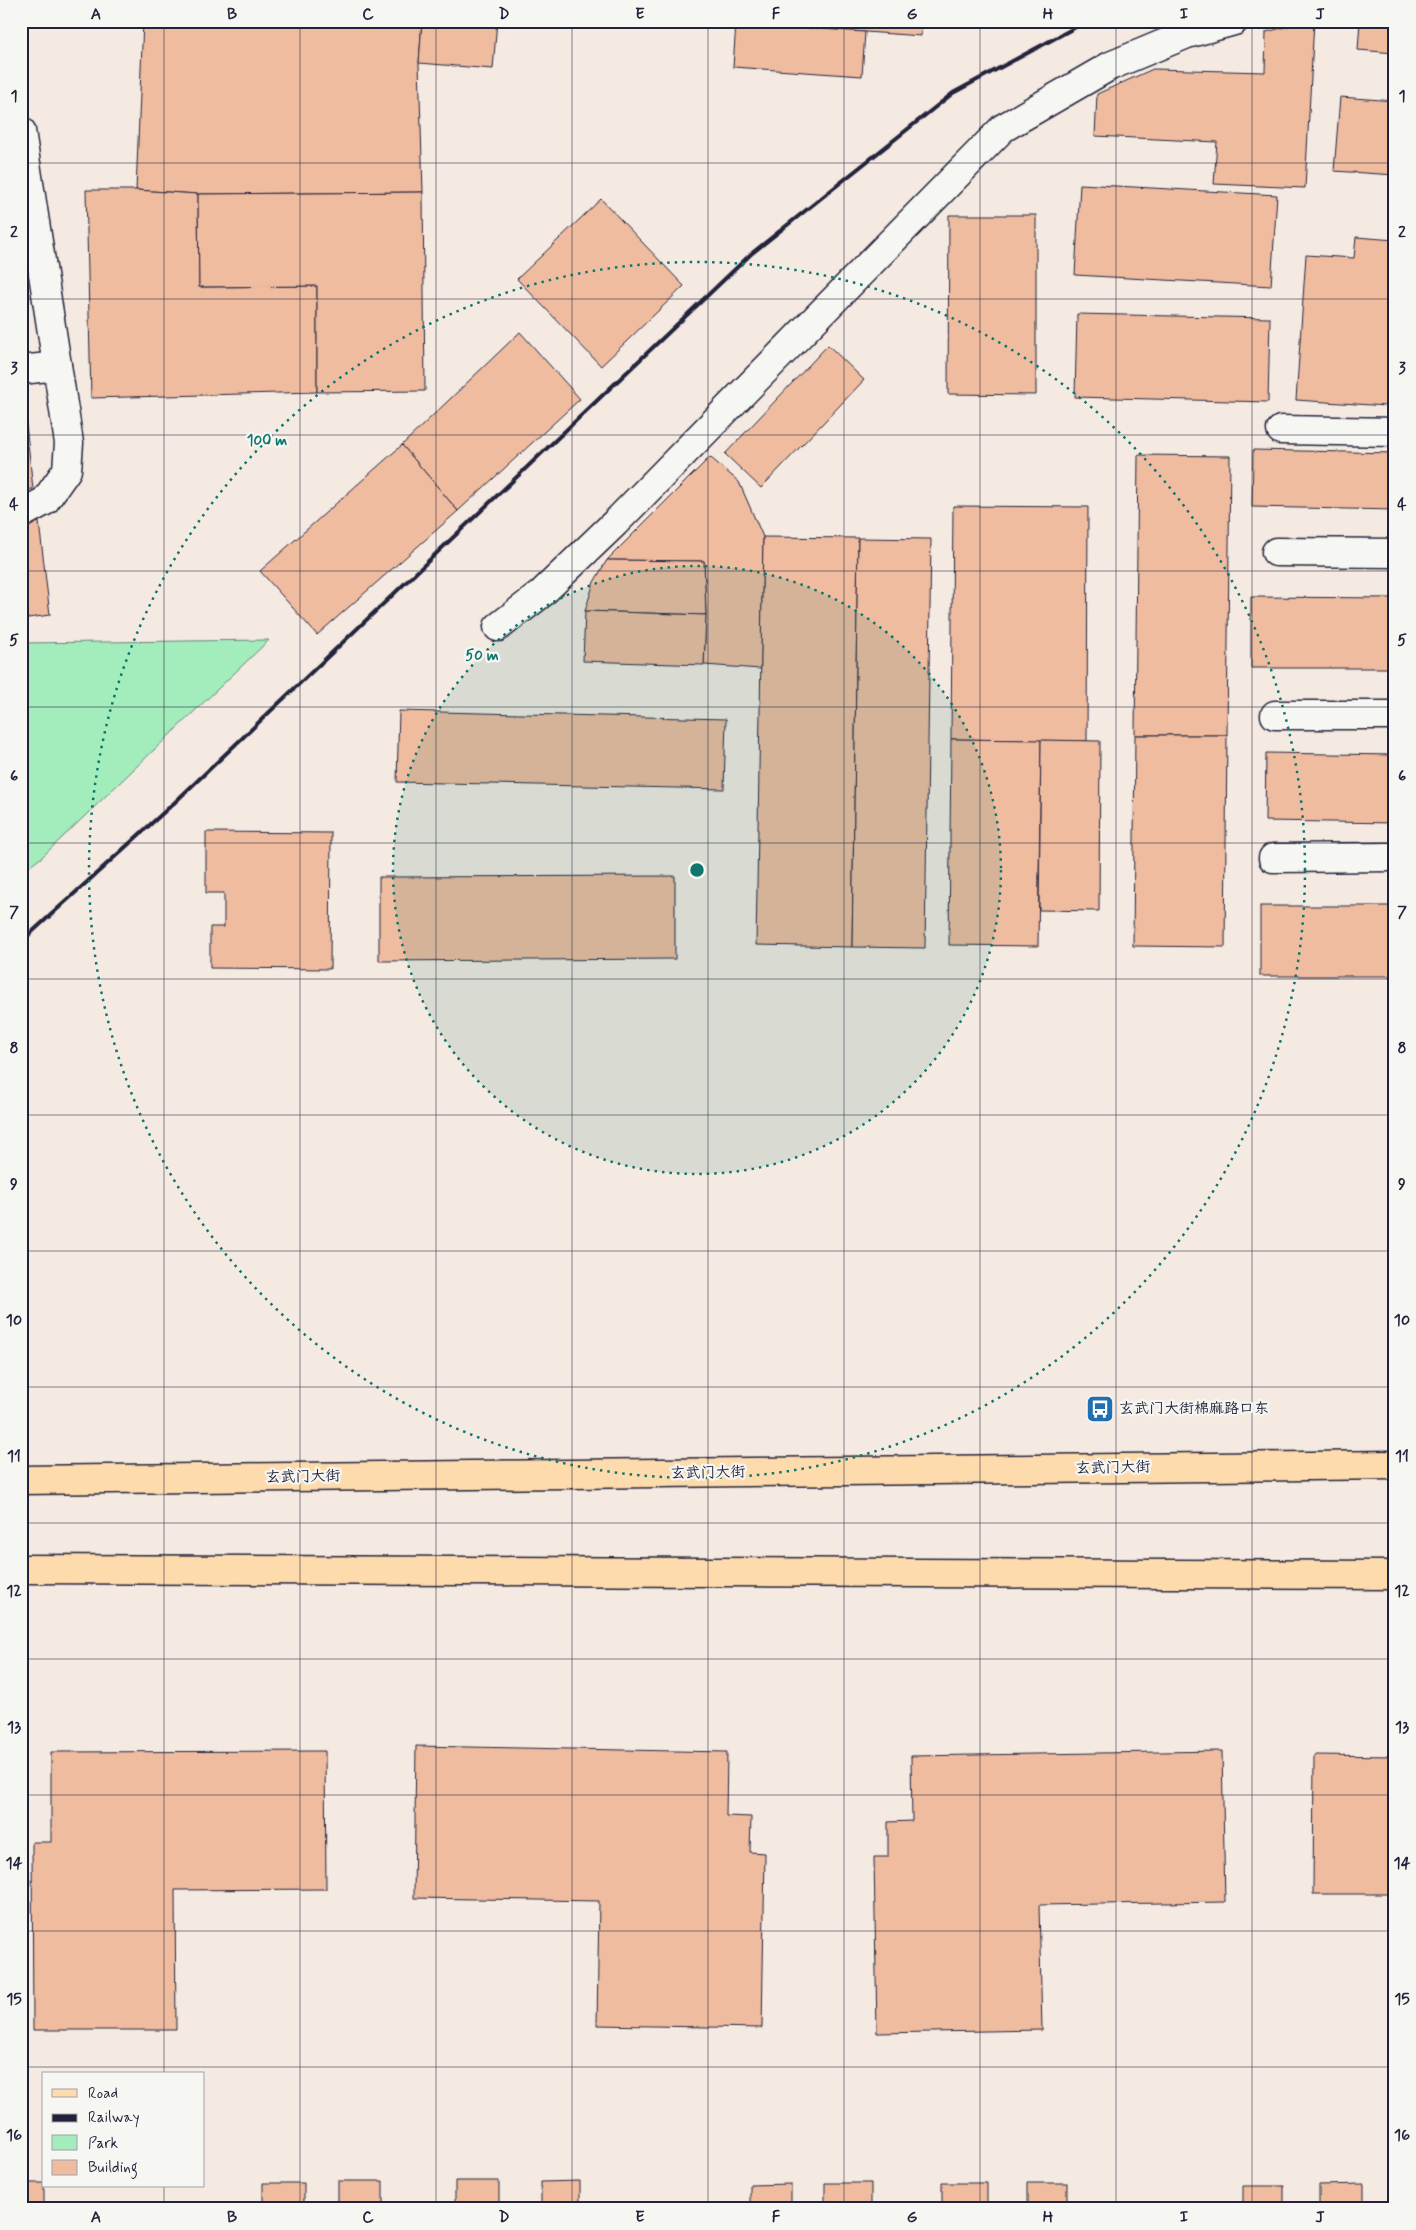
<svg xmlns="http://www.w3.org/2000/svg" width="1416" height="2230" font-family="Mynerve,'LXGW WenKai TC',sans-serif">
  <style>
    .green { fill: #a3ecbb; stroke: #62877b }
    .building { fill: #efbca0; stroke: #22223b }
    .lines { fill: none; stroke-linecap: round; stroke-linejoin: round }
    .minor-casing { stroke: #22223b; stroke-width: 31 }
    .major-casing { stroke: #22223b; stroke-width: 31 }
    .minor { stroke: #f6f6f2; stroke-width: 28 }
    .major { stroke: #fedbac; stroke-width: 28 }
    .rail { stroke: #22223b; stroke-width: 4 }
    .grid { fill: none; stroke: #22223b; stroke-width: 1; stroke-opacity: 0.55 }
    .ring { fill: none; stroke: #0f766e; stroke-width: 2.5; stroke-dasharray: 2.5 5 }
    .labels { text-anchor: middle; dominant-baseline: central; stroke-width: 4.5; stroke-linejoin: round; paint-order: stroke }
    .poi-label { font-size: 15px; fill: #22223b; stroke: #f6f6f2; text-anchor: start }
    .street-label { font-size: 15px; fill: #22223b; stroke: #f6f6f2 }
    .centre { fill: #0f766e; stroke: #f6f6f2; stroke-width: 2.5 }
    .ring-label { font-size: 15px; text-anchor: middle; font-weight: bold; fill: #0f766e; stroke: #f6f6f2; stroke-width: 4.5; stroke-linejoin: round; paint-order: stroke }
    .neatline { fill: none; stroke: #22223b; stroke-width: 2 }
    .grid-label { font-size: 16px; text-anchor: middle; font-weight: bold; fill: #22223b }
  </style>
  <rect width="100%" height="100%" fill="#f5eae2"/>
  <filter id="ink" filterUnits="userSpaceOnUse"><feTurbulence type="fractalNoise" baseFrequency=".02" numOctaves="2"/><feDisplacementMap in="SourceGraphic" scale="10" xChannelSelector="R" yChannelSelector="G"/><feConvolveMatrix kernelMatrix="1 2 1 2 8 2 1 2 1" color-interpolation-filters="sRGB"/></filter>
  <g filter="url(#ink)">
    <path class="green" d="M269,640l-227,217 -21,16v-230z"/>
    <g class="building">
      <path d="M143,21h279l-3,42 4,129 -225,2 -62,-4z"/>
      <path d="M422,21h75l-4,48 -74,-6z"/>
      <path d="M713,21h209l-1,15z"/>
      <path d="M1308,21h6l-9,167 -91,-4 3,-42 -122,-6 2,-42 56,-25 112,3 1,-40z"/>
      <path d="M1360,21h35v32l-37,-3z"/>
      <path d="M736,23l129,9 -3,44 -129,-9z"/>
      <path d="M1340,97l55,4v74l-61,-4z"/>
      <path d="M1080,184l197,11 -6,91 -196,-11z"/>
      <path d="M86,190h50l62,4 1,93 118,-1v106l-226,6z"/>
      <path d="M423,192l2,199 -108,1v-106l-118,1 -1,-93z"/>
      <path d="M601,199l83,87 -83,80 -84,-87z"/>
      <path d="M949,215h87v180l-88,-1z"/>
      <path d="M1356,237l39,3v36l-9,130 -90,-6 10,-145 48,3z"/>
      <path d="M1077,314l193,4 -2,84 -193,-5z"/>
      <path d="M520,332l60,67 -122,112 -56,-66z"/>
      <path d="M828,345l36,35 -103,108 -36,-34z"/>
      <path d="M21,405h3l9,84 -12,1z"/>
      <path d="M402,445l56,66 -141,124 -57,-64z"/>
      <path d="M1253,450l142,3v57l-143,-3z"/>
      <path d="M1138,455l92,1 -3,279h-92z"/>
      <path d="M710,457l29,25 24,55 -2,132 -57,-4 2,-50 -2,-54 -97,-1z"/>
      <path d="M953,506l135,1 -1,234 -136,-2z"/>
      <path d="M39,522l11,93 -29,4v-95z"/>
      <path d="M763,537l95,1 -6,409 -96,-2z"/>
      <path d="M858,538l73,1 -6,409 -73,-1z"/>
      <path d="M607,560l97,1 2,54 -121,-4 9,-29z"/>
      <path d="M1251,597l144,1v70h-144z"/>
      <path d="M585,611l121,4 -2,50 -121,-4z"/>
      <path d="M399,711l327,8 -2,70 -327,-7z"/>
      <path d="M1135,735h92l-2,212 -92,-1z"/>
      <path d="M951,739l90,1 -3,206 -89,-1z"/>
      <path d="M1041,740l59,1 -1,170 -60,-1z"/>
      <path d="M1266,753l129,2v68l-130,-2z"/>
      <path d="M206,832l125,1 -1,136 -120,-1v-41h14v-34h-18z"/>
      <path d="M675,876v83l-296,2v-84z"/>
      <rect x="1260" y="906" width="135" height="70"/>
      <path d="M416,1746l311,6 -1,64 25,1 -1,35 15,1 -3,175 -165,-3 2,-124 -185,-3z"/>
      <path d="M325,1751l1,138 -151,1 1,140h-143l-1,-188h19v-90z"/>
      <path d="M1222,1751l3,151 -186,3 3,125 -165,3 -3,-176h14v-35l24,-1 -1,-65z"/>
      <path d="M1314,1755l81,1v138h-82z"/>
      <path d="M338,2181h45v24h72v-24h44v28h-161z"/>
      <path d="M580,2181v27l41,1h-80v-27z"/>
      <rect x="21" y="2183" width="23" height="26"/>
      <path d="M263,2183h41v26h-89v-4h48z"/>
      <path d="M825,2183h46v24l71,-1v-23h45v26h-162z"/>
      <rect x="1028" y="2183" width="39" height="26"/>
      <path d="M791,2184v25h-88v-2l47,-1v-21z"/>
      <path d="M1364,2184v24l31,1h-76v-24z"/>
      <path d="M1243,2186h41v23h-88l47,-1z"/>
    </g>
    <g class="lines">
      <g class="minor-casing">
        <g id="minor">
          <path d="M21,131l48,312 -2,27 -22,31 -24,13"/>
          <path d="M21,370l36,-4"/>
          <path d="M1281,430l114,2"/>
          <path d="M1276,552l119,1"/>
          <path d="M498,627l43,-33 74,-71 388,-395 107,-62 77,-32 47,-13"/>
          <path d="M1275,715h120"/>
          <path d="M1273,858l122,-1"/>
        </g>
      </g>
      <g class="major-casing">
        <g id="major">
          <path d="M21,1480l1374,-15"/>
          <path d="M21,1569l1374,6"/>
        </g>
      </g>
      <use href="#minor" class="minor"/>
      <use href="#major" class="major"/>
      <path class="rail" d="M21,942l153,-139 577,-549 202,-161 134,-72"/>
    </g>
  </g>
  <path class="grid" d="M164,21v2053M300,21v2188M436,21v2188M572,21v2188M708,21v2188M844,21v2188M980,21v2188M1116,21v2188M1252,21v2188M21,163h1374M21,299h1374M21,435h1374M21,571h1374M21,707h1374M21,843h1374M21,979h1374M21,1115h1374M21,1251h1374M21,1387h1374M21,1523h1374M21,1659h1374M21,1795h1374M21,1931h1374M21,2067h1374M164,2186v23"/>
  <circle cx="697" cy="870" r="304" fill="#0f766e" fill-opacity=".12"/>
  <g class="ring">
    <circle cx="697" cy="870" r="304"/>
    <circle cx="697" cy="870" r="608"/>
  </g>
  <defs>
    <g id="bus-square" transform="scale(1.4375)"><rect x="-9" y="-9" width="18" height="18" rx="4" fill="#1f6fb2" stroke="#f6f6f2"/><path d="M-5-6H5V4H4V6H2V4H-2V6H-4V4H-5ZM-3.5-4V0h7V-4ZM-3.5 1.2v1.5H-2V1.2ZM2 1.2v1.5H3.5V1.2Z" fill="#fff"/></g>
  </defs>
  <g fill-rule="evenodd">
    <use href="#bus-square" x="1100" y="1409"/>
  </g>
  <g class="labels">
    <g class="poi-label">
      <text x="1119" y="1409">玄武门大街棉麻路口东</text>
    </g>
    <g class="street-label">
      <text transform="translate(1113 1468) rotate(-1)">玄武门大街</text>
      <text transform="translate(708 1473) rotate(-1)">玄武门大街</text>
      <text transform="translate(303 1477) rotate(-1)">玄武门大街</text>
    </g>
  </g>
  <circle cx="697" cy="870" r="8" class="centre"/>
  <g class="ring-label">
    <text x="267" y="445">100 m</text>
    <text x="482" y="660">50 m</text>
  </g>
  <rect width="1416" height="2230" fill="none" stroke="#f6f6f2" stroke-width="55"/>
  <rect x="42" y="2072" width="162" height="115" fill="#f6f6f2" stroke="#a1a1a9"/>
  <rect x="52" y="2089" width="25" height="8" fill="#fedbac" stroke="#a1a1a9"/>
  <text x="88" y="2098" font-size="15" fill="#22223b">Road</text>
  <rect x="52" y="2114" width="25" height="8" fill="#22223b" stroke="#a1a1a9"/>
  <text x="88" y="2122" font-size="15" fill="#22223b">Railway</text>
  <rect x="52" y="2135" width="25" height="15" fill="#a3ecbb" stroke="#a1a1a9"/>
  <text x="88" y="2148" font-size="15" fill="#22223b">Park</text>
  <rect x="52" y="2160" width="25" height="15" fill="#efbca0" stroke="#a1a1a9"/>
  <text x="88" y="2172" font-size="15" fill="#22223b">Building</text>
  <rect x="28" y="28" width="1360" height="2174" class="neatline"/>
  <g class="grid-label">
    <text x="96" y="19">A</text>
    <text x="232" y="19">B</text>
    <text x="368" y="19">C</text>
    <text x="504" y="19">D</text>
    <text x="640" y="19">E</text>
    <text x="776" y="19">F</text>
    <text x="912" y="19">G</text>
    <text x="1048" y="19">H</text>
    <text x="1184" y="19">I</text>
    <text x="1320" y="19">J</text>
    <text x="14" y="101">1</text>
    <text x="1402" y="101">1</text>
    <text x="14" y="237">2</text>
    <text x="1402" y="237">2</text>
    <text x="14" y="373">3</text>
    <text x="1402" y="373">3</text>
    <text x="14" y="509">4</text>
    <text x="1402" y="509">4</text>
    <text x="14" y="645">5</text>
    <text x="1402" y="645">5</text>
    <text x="14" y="781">6</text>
    <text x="1402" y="781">6</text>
    <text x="14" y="917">7</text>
    <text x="1402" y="917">7</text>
    <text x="14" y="1053">8</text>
    <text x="1402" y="1053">8</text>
    <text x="14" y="1189">9</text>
    <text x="1402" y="1189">9</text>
    <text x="14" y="1325">10</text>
    <text x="1402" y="1325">10</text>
    <text x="14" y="1461">11</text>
    <text x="1402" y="1461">11</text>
    <text x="14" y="1596">12</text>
    <text x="1402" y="1596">12</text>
    <text x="14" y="1732">13</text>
    <text x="1402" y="1732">13</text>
    <text x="14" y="1868">14</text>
    <text x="1402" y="1868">14</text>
    <text x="14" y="2004">15</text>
    <text x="1402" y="2004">15</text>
    <text x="14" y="2140">16</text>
    <text x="1402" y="2140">16</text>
    <text x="96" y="2222">A</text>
    <text x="232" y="2222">B</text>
    <text x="368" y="2222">C</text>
    <text x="504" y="2222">D</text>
    <text x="640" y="2222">E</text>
    <text x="776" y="2222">F</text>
    <text x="912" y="2222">G</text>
    <text x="1048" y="2222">H</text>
    <text x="1184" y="2222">I</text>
    <text x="1320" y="2222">J</text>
  </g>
</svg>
